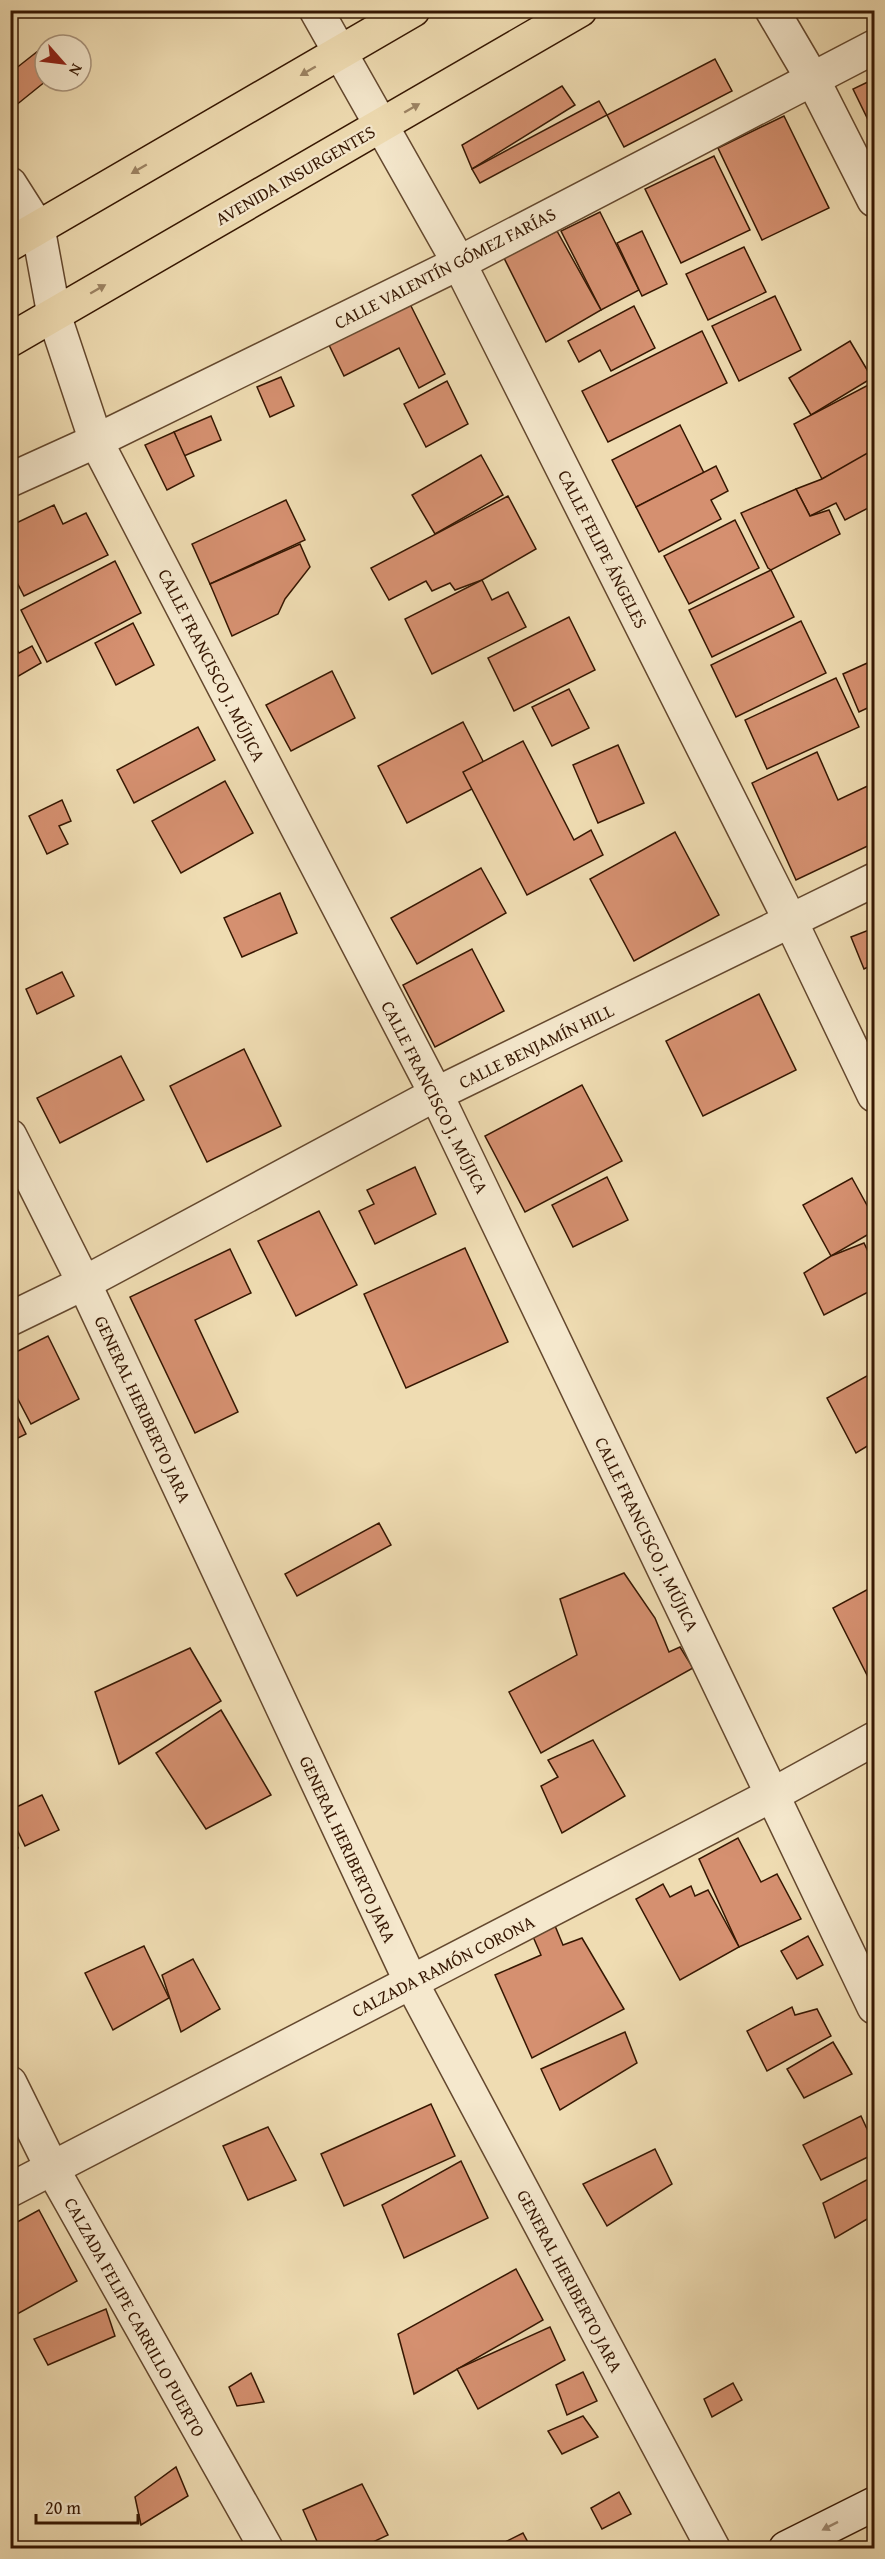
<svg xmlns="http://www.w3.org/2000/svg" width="885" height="2559" font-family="'Gentium Book Plus',serif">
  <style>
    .building { fill: #d59070; stroke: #361702; stroke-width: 1.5 }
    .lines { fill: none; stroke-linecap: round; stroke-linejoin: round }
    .street-casing { stroke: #64482e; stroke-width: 36 }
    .secondary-casing { stroke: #361702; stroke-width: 36 }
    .primary-casing { stroke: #361702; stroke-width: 36 }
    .street { stroke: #f5e8cd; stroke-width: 33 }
    .secondary { stroke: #f5e8cd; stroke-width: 33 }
    .primary { stroke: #efdcb2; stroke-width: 33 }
    .oneway { fill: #9c8363 }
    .oneway2 { fill: #9f8a72 }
    .labels { text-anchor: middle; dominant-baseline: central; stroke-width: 4.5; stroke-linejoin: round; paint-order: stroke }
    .street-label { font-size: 18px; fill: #361702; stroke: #f5e8cd }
  </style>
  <rect width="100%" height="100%" fill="#efdcb2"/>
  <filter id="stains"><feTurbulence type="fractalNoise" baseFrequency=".00333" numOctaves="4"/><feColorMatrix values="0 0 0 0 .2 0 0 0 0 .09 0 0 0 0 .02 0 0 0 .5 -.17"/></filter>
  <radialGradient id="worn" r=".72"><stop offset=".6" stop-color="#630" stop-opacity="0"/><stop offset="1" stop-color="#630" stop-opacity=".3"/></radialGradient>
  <g class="building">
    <path d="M38,51l7,8 1,22 -36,29v-37z"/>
    <path d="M715,59l17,32 -108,56 -17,-32z"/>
    <path d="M874,79v53l-21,-43z"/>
    <path d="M562,86l13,19 -103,64 -10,-24z"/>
    <path d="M599,101l8,14 -127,68 -8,-14z"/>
    <path d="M784,116l45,92 -67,32 -44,-92z"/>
    <path d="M714,156l36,74 -69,33 -36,-74z"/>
    <path d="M600,212l39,78 -38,20 -40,-79z"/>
    <path d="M557,231l44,79 -55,32 -42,-84z"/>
    <path d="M642,231l25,53 -25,12 -25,-53z"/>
    <path d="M744,247l22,45 -58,28 -22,-46z"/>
    <path d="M775,296l26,54 -62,31 -27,-55z"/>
    <path d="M410,304l35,70 -26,14 -20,-40 -55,28 -15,-31z"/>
    <path d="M634,306l21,42 -44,23 -11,-21 -21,12 -11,-21z"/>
    <path d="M702,331l25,52 -119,59 -26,-51z"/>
    <path d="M850,341l22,37 -61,37 -22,-37z"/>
    <path d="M281,377l13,29 -24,11 -13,-30z"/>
    <path d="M447,381l21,43 -42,23 -22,-43z"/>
    <path d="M874,382v70l-52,27 -28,-55z"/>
    <path d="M211,416l10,24 -37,16 -10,-24z"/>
    <path d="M680,425l24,48 -68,34 -24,-47z"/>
    <path d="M174,432l20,44 -27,14 -22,-45z"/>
    <path d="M871,451l3,6v48l-29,15 -9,-17 -26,13 -14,-27 26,-10z"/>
    <path d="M481,455l22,40 -68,39 -23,-39z"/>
    <path d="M716,466l12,25 -17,9 10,19 -62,33 -23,-45z"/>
    <path d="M796,489l14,27 19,-6 11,24 -69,36 -3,-2 -27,-55z"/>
    <path d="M508,496l28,53 -54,31 -27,10 -5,-7 -18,8 -6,-10 -37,19 -18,-32z"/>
    <path d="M286,500l19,40 -95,44 -18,-40z"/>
    <path d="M54,505l9,19 23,-11 22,42 -84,41 -14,-27v-43z"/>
    <path d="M735,520l24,48 -70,36 -25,-48z"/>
    <path d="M300,544l10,23 -25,32 -7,15 -46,22 -22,-52z"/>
    <path d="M115,561l26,52 -94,49 -26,-52z"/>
    <path d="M771,570l23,47 -82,40 -23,-47z"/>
    <path d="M482,580l10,20 16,-8 18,35 -94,47 -27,-55z"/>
    <path d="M10,590l6,13 -6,2z"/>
    <path d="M569,617l26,53 -81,41 -26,-53z"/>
    <path d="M801,621l25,52 -90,44 -25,-52z"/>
    <path d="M133,623l21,42 -38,20 -21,-42z"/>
    <path d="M10,637l9,16 13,-7 9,17 -31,18z"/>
    <path d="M874,660v45l-15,7 -16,-38z"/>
    <path d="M332,671l23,47 -64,33 -25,-46z"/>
    <path d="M836,678l23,49 -92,42 -22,-49z"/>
    <path d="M569,689l20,39 -37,18 -20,-39z"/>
    <path d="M463,722l20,39 -11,28 -65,34 -29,-57z"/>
    <path d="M198,727l17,33 -81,43 -17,-33z"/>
    <path d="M523,741l51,99 17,-10 12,25 -76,40 -64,-123z"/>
    <path d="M618,745l26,58 -46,20 -25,-58z"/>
    <path d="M817,752l21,48 36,-17v60l-78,37 -44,-97z"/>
    <path d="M225,781l28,52 -72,40 -29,-52z"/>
    <path d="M62,800l9,21 -12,5 9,18 -21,10 -18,-38z"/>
    <path d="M675,832l44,83 -85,46 -44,-82z"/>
    <path d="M481,868l25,45 -89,51 -26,-46z"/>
    <path d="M280,893l17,40 -55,24 -18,-39z"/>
    <path d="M874,928v36l-10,5 -13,-32z"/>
    <path d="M472,949l32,62 -69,36 -32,-62z"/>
    <path d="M874,967v14l-5,-11z"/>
    <path d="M62,972l12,24 -37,18 -11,-25z"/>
    <path d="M759,994l37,76 -93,46 -37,-75z"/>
    <path d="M244,1049l37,77 -74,36 -37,-76z"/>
    <path d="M121,1056l23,44 -84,43 -23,-45z"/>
    <path d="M582,1085l40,76 -97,51 -40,-76z"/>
    <path d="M415,1167l21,47 -61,30 -16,-33 15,-7 -7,-14z"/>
    <path d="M607,1177l21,43 -55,27 -21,-42z"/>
    <path d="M852,1178l22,40v13l-43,25 -28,-51z"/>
    <path d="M319,1211l38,74 -61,31 -38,-75z"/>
    <path d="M864,1243l10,21v25l-50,26 -20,-42 27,-17z"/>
    <path d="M465,1248l43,94 -102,46 -42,-94z"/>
    <path d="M230,1249l21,44 -56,27 43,92 -43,21 -65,-136z"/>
    <path d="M48,1336l31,63 -48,25 -21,-40v-29z"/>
    <path d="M874,1372v70l-18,11 -29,-55z"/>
    <path d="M10,1401l16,33 -16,8z"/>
    <path d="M379,1523l12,22 -94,51 -12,-22z"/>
    <path d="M624,1573l31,45 14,34 11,-5 13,21 -152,85 -32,-61 68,-37 -17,-56z"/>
    <path d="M874,1586v90l-5,3 -36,-71z"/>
    <path d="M190,1648l31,53 -102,63 -24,-72z"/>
    <path d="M221,1710l50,85 -65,34 -50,-76z"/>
    <path d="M593,1740l32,56 -63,37 -21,-47 17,-9 -10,-17z"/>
    <path d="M42,1795l17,35 -34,16 -15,-31v-5z"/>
    <path d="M10,1831l8,17 -8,4z"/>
    <path d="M738,1838l23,44 16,-8 24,45 -62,28 -40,-88z"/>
    <path d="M663,1884l7,13 21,-11 4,10 13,-6 31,57 -59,33 -44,-81z"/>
    <path d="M553,1921l10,24 19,-7 42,71 -92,49 -37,-83 46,-20 -10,-23z"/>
    <path d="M808,1936l15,29 -26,14 -16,-28z"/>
    <path d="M144,1946l25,52 -56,32 -28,-57z"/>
    <path d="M193,1959l27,50 -39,23 -19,-57z"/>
    <path d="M792,2007l3,8 22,-6 14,27 -64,35 -20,-40z"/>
    <path d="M625,2032l12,31 -77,47 -19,-41z"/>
    <path d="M833,2042l19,32 -48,24 -17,-29z"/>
    <path d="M431,2104l24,52 -111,50 -23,-52z"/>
    <path d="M861,2116l13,28v10l-53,26 -18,-35z"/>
    <path d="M268,2127l28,53 -48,20 -25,-54z"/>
    <path d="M655,2149l17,35 -65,42 -24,-42z"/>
    <path d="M461,2161l27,57 -84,40 -22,-53z"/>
    <path d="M874,2176v39l-39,23 -12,-35z"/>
    <path d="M39,2210l38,71 -67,37v-92z"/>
    <path d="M516,2269l27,51 -129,74 -16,-60z"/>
    <path d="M106,2309l9,27 -67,29 -14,-26z"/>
    <path d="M550,2327l15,33 -87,49 -21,-40z"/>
    <path d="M583,2372l14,29 -30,14 -11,-30z"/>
    <path d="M251,2373l13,29 -27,4 -8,-19z"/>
    <path d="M733,2383l9,17 -30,17 -8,-18z"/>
    <path d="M583,2416l15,21 -36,17 -14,-23z"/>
    <path d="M176,2467l12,29 -47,29 -6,-28z"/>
    <path d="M362,2484l26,51 -28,13h-40l-17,-38z"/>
    <path d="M619,2492l12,22 -29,15 -11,-21z"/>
    <path d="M523,2533l8,15h-38z"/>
  </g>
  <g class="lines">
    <g class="street-casing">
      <g id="street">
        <path d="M316,10l143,253 332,659 83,173"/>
        <path d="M772,10l40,68 62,122"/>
        <path d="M10,184l28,44 16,87 42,126 340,653 438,913"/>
        <path d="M10,480l86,-39 363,-178 415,-216"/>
        <path d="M10,1136l74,147 327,699 302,566"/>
        <path d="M10,1319l74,-36 352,-189 438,-214"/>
        <path d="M10,2083l43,87 213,378"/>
        <path d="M10,2190l762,-395 102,-56"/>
      </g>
    </g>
    <g class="secondary-casing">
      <path id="secondary" d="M786,2548l88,-44"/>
    </g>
    <g class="primary-casing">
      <g id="primary">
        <path d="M10,244l403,-234"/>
        <path d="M10,340l570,-330"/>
      </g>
    </g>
    <use href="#street" class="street"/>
    <use href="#secondary" class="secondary"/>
    <use href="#primary" class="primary"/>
  </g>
  <defs><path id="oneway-solid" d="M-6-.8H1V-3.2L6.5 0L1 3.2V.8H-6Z" transform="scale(1.5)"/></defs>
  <g class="oneway">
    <use href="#oneway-solid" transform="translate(308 71) rotate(150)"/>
    <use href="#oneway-solid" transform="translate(412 108) rotate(-30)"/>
    <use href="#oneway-solid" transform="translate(139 169) rotate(150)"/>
    <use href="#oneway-solid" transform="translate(98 289) rotate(-30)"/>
  </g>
  <use class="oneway2" href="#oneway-solid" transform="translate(830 2526) rotate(153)"/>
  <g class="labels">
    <g class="street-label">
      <text transform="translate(295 175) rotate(-30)">AVENIDA INSURGENTES</text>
      <text transform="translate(445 268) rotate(-27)">CALLE VALENTÍN GÓMEZ FARÍAS</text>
      <text transform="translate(603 549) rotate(63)">CALLE FELIPE ÁNGELES</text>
      <text transform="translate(212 665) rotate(63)">CALLE FRANCISCO J. MÚJICA</text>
      <text transform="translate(536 1046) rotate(-26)">CALLE BENJAMÍN HILL</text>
      <text transform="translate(435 1097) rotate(63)">CALLE FRANCISCO J. MÚJICA</text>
      <text transform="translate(143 1409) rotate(65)">GENERAL HERIBERTO JARA</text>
      <text transform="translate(647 1534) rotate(64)">CALLE FRANCISCO J. MÚJICA</text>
      <text transform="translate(348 1849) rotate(65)">GENERAL HERIBERTO JARA</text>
      <text transform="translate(443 1966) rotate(-27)">CALZADA RAMÓN CORONA</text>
      <text transform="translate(570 2281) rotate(62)">GENERAL HERIBERTO JARA</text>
      <text transform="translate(135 2317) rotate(61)">CALZADA FELIPE CARRILLO PUERTO</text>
    </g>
  </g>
  <rect width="885" height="2559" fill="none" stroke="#efdcb2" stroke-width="36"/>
  <rect x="12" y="12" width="861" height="2535" fill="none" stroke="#361702" stroke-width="3"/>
  <rect x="18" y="18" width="849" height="2523" fill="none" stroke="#361702" stroke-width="1.5"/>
  <g transform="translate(63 63) rotate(118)"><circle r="28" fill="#f5e8cd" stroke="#a9947c" stroke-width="1.5"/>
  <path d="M0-4.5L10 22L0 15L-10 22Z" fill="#8f2418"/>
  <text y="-9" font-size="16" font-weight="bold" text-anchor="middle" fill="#361702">N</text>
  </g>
  <path d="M36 2514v9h102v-9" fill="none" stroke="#361702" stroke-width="3"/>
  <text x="45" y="2514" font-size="18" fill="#361702" stroke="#f5e8cd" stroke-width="4.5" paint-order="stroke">20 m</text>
  <rect width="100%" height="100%" filter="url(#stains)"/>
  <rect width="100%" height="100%" fill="url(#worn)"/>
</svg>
